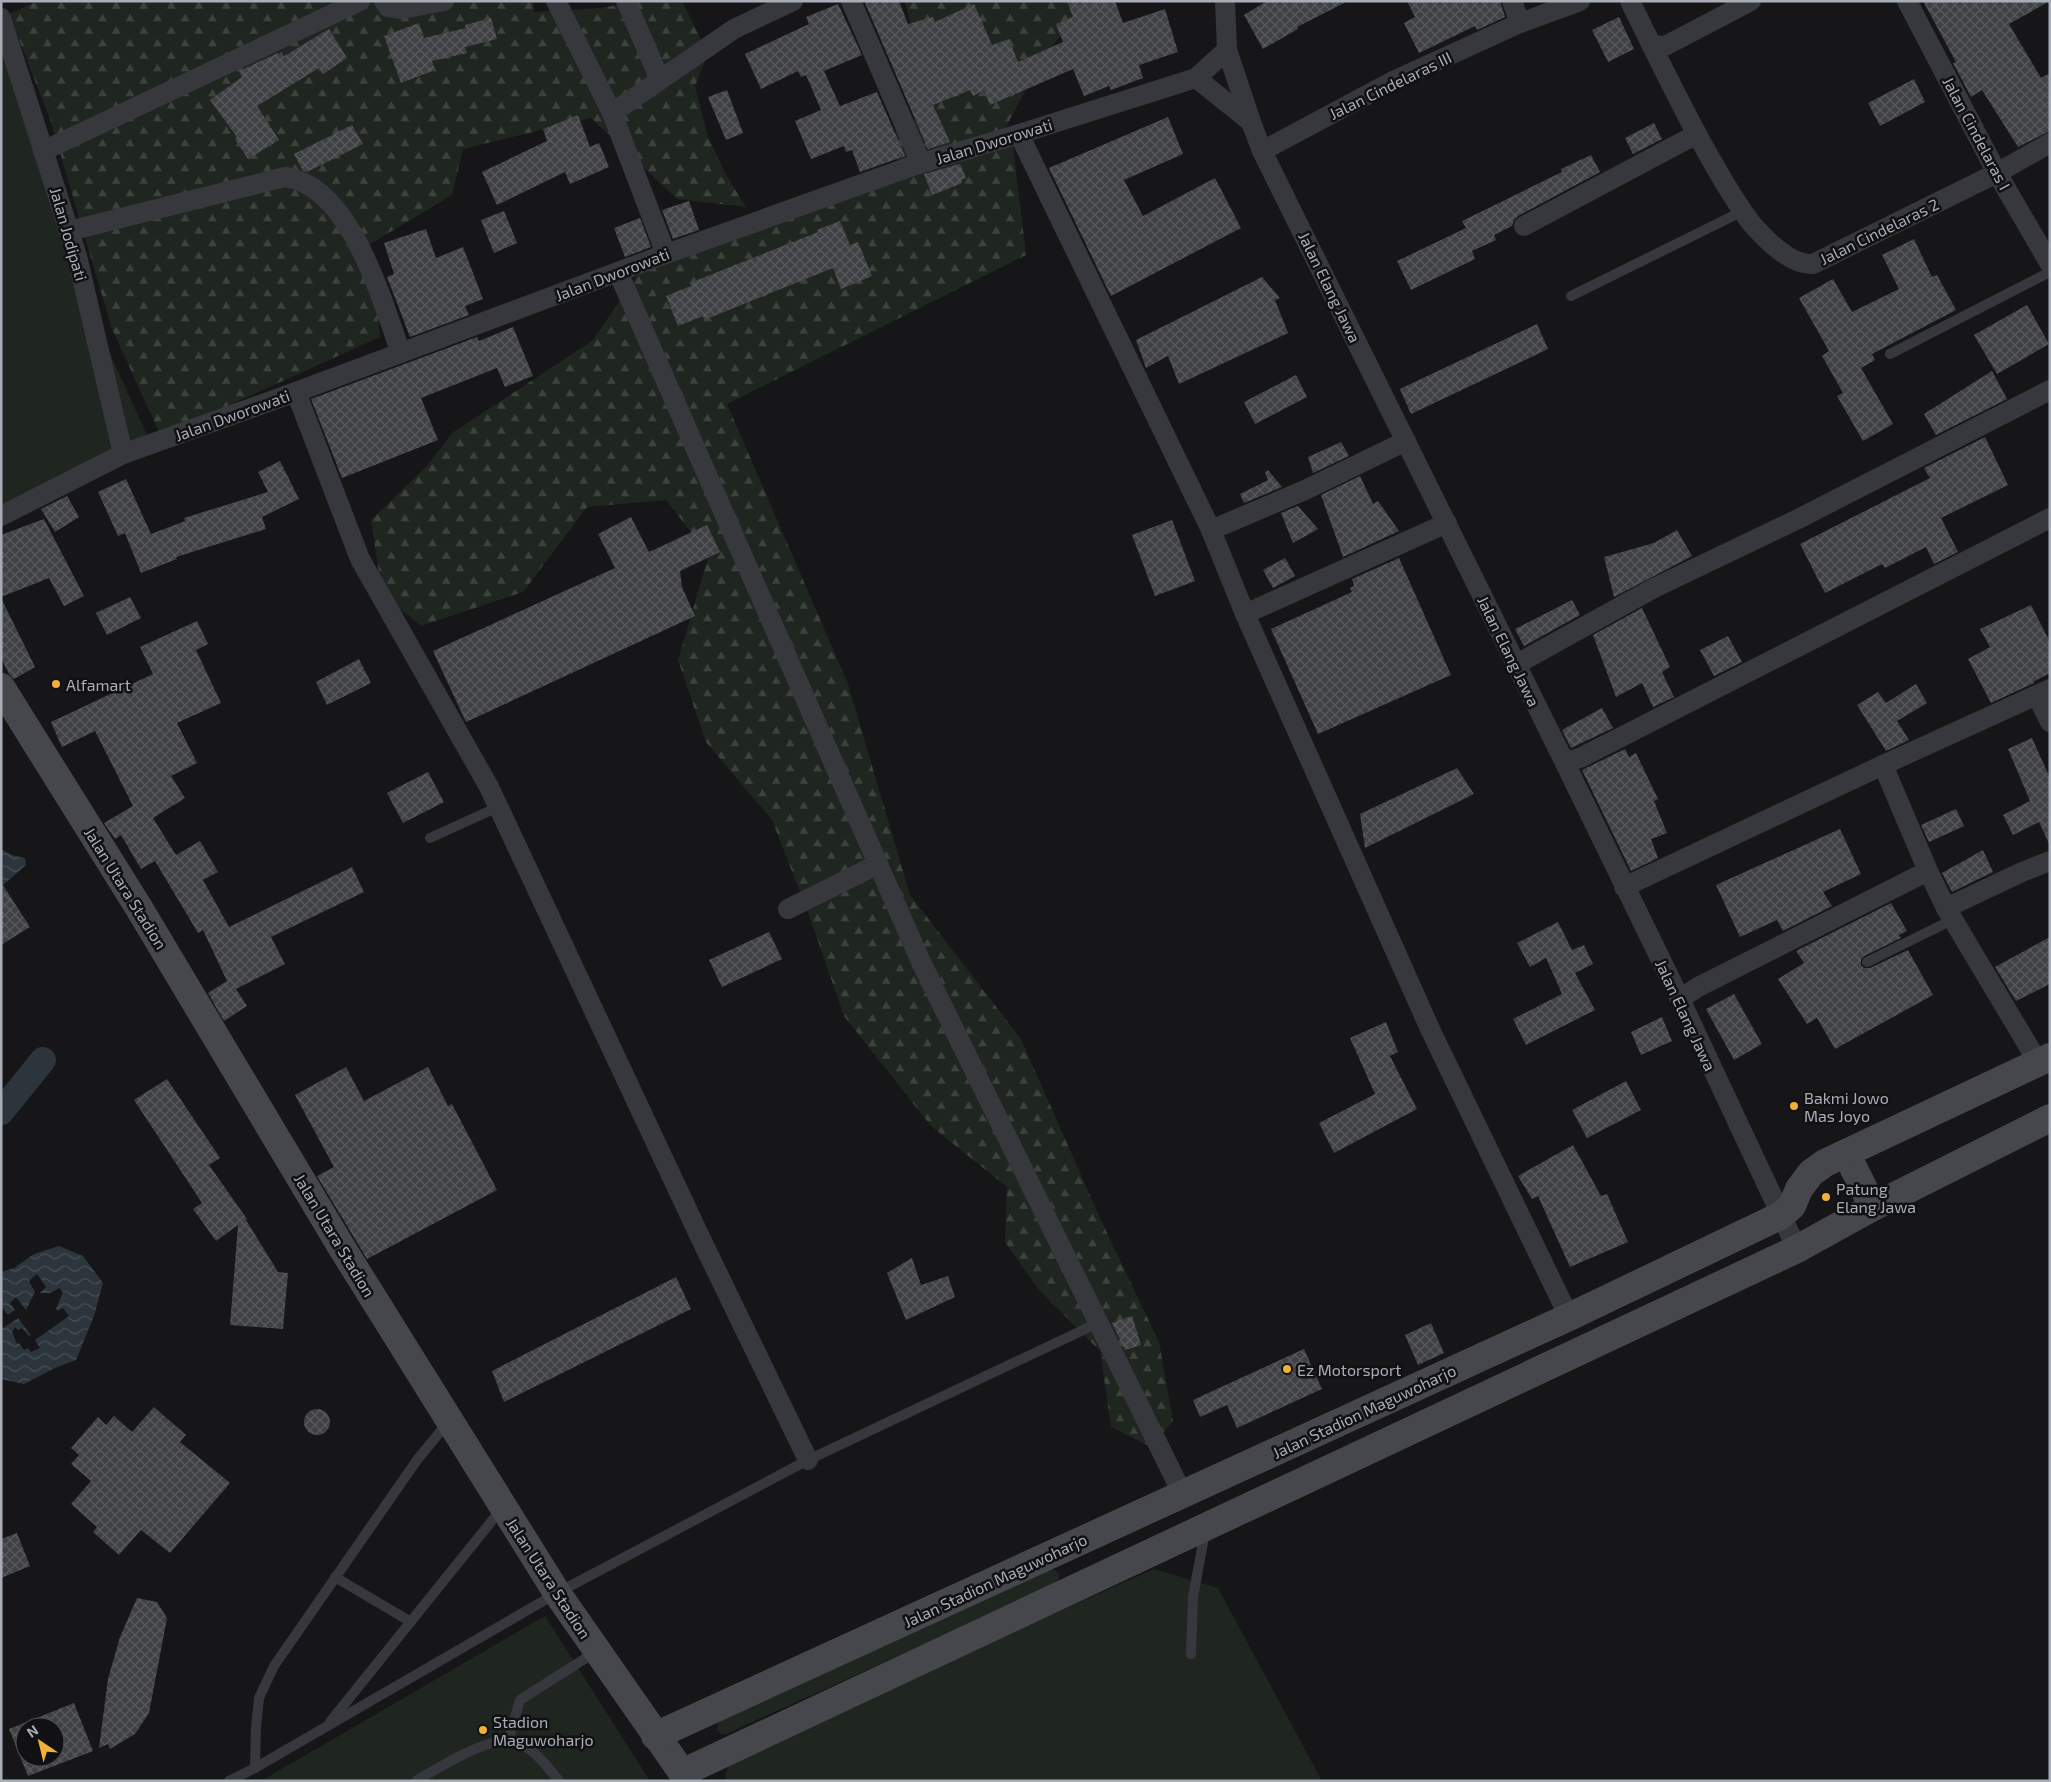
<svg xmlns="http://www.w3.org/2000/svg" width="2051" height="1782" font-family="'Exo 2',sans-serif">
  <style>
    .green { fill: #1e261f }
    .forest { fill: url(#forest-firs) }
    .water { fill: url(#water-waves) }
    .pier { fill: #161618 }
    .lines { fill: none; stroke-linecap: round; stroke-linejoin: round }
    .canal { stroke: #2c353c; stroke-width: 26 }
    .building { fill: url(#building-cross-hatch); fill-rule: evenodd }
    .lane { stroke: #37383d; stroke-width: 10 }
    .street { stroke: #37383d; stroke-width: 20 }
    .secondary { stroke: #45474d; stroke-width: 28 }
    .poi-dot { fill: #f2b134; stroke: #111113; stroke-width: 2 }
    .labels { text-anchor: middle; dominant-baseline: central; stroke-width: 5; stroke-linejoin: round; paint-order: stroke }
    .street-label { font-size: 16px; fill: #a8adb8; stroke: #111113 }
    .poi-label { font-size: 16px; fill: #a8adb8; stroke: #111113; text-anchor: start }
  </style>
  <defs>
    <pattern id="forest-firs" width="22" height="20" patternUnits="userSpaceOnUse" patternTransform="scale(1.25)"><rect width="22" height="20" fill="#1e261f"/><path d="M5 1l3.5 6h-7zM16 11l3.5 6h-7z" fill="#3c433d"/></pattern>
    <pattern id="water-waves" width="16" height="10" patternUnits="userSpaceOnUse" patternTransform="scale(1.25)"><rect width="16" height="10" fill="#2c353c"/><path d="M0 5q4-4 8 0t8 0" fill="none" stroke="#485056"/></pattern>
    <pattern id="building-cross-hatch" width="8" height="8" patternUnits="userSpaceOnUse" patternTransform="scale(1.25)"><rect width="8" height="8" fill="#404145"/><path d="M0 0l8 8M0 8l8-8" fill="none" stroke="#595a5e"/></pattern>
  </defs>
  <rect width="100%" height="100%" fill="#161618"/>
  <g class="green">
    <path d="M1,18l67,243 79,174 -146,73z"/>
    <path d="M1050,1569l5,1 4,4v5l-3,5 -330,150h-5l-4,-4v-5l3,-4z"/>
    <path d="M1154,1569l64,19 104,193h-598l5,-19 14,-9z"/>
    <path d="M545,1616l105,165h-389z"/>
  </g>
  <g class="forest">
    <path d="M38,1h495l1,11 66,-4 42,-7h40l26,53 -13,32 13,51 18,38 20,32 -69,-8 -86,-81 -128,31 -11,46 -82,49 10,93 -219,99 -49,-107 -62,-210 -41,-105z"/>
    <path d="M905,1h181l-47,64 -40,75 13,-3 14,118 -299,149 121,280 62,211 111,144 78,177 60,126 14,79 -22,26 -40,-20 -11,-76 -61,-61 -34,-48 2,-55 -76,-61 -87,-110 -35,-101 -37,-95 -66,-78 -28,-82 31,-105 -43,-55 -79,7 -64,85 -102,34 -39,-32 -11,-74 56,-54 25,-33 140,-92 56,-81 250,-91 -4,-35 34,-24 -3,-80 -15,-8z"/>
  </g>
  <g class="water">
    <path d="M1,849l11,6 13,3 1,7 -25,22z"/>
    <path d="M59,1246l24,10 20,27 -9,33 -18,44 -21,8 -31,16 -23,-5v-107l13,-4 20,-14z"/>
  </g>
  <path class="pier" d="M37,1274l9,13 -6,6h11l8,-5 4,4 -7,17 2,2 5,-3 6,8 -34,24 5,8 -9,4 -3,-4 -4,2 -5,-7 -2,1 -5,-12 3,-5 3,3 4,-2 7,8 2,-1 -13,-17 -15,10 -2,-2v-20l7,9 7,-5 -5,-7 6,-6 10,13 9,-18 -6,-11z"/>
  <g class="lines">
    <path class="canal" d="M1,1112l42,-52"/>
  </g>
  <g class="building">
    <path d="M869,1h30l9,23 25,-7 2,5 39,-18 18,41 17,-6 9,23 45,-20 -7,-18 17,-7 -6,-16h48l8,22 42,-14 13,43 -39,13 4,13 -32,12 -2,-4 -25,10 -11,-27 -83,36 -6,-15 -11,6 -3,-6 -37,15 17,37 -22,7 -63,-146z"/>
    <path d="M1267,1h81l-51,26 1,2 -35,20 -19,-34z"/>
    <path d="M1407,1h93l5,16 -28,13 -2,-4 -56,27 -15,-30 11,-6z"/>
    <path d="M1923,1h127l-41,23 32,54 9,-5v58l-32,16 -36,-57 -11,7 -18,-34 3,-1z"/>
    <path d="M838,4l24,51 -38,16 16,35 37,-14 28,64 -45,16 -8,-22 -6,2 -2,-6 -33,13 -16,-38 26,-11 -15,-35 -5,2 -3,-6 -37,18 -16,-35 64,-30 -3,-7z"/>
    <path d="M1619,17l15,32 -26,13 -16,-32z"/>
    <path d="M491,18l6,21 -32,8 2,6 -35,8 3,9 -34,13 -17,-47 35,-13 5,15 42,-10 -1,-3z"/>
    <path d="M329,29l18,29 -24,16 -4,-6 -62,38 22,34 -31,19 -13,-20 2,-2 -27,-37 32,-23 -3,-6 39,-18 3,5z"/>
    <path d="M1914,79l11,23 -45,24 -12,-23z"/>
    <path d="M727,90l16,43 -17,7 -18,-43z"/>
    <path d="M578,115l12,32 9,-4 10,24 -39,17 -5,-12 -68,33 -15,-33 65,-31 -4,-12z"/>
    <path d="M1168,117l15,37 -59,26 19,36 72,-38 26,50 -130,68 -62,-128z"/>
    <path d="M1654,123l8,16 -29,15 -8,-16z"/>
    <path d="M352,125l11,19 -56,28 -4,-1 -9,-17z"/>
    <path d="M1591,155l9,17 -82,44 -4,4 -2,6 -18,9 2,5 -24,11 3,8 -64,31 -14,-29 69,-33 -4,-7 100,-49 -1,-3z"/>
    <path d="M960,164l6,14 -5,2 1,3 -30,12 -8,-21z"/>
    <path d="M689,201l10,29 -26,9 -11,-29z"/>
    <path d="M504,211l13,32 -23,10 -13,-33z"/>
    <path d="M640,218l11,29 -26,10 -11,-29z"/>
    <path d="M840,221l10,24 8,-3 14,34 -31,13 -8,-21 -129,52 -1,-4 -25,10 -12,-30 25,-10 -1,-3 128,-51 -1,-2z"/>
    <path d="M426,229l10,29 27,-11 20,52 -18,7 4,9 -59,22 -23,-60 7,-3 -10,-31z"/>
    <path d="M1914,239l18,38 5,-2 19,35 -84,44 3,6 -14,8 32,56 -30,17 -26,-45 6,-3 -21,-37 7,-5 -30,-53 34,-19 19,33 47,-23 -17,-34z"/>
    <path d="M1262,277l18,21 -5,2 13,33 -109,51 -11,-28 -22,12 -10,-28z"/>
    <path d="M2027,305l22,39 -52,30 -23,-39z"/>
    <path d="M1537,324l11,25 -137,65 -11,-25z"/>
    <path d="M513,327l20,49 -28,11 -8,-19 -76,30 17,42 -96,38 -31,-79 166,-62 2,4z"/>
    <path d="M1992,371l15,28 -71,36 -12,-21z"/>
    <path d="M1296,375l11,22 -52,27 -11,-22z"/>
    <path d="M1985,437l23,48 -67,33 17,34 -24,12 -8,-17 -41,21 -3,-4 -57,29 -25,-49 130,-66 -6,-10z"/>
    <path d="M1341,442l8,14 -36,17 -5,-16z"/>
    <path d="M280,461l19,38 -37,18 4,12 -90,28 1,2 -36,14 -16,-40 -7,3 -20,-44 28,-13 25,55 34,-13 -1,-3 84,-26 -10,-20z"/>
    <path d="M1268,470l14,17 -38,16 -4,-9 28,-14 -3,-8z"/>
    <path d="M1360,476l13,28 5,-3 21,30 -56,26 -22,-62z"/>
    <path d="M67,496l12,21 -24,15 -14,-23z"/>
    <path d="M1298,506l20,23 -25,14 -12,-30z"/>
    <path d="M631,517l18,35 58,-27 13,27 -40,19 2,16 13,29 -229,106 -33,-71 182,-83 -17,-34z"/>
    <path d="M44,519l40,77 -20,10 -15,-28 -48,19v-62z"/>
    <path d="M1172,520l23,61 -40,15 -23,-61z"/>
    <path d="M1677,530l15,26 -78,41 -10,-40 50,-14z"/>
    <path d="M1285,558l10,18 -22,12 -10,-18z"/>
    <path d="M1399,558l52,117 -133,59 -47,-105 81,-37 -2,-4 4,-2 -2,-7z"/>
    <path d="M130,597l11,21 -34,17 -11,-22z"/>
    <path d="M1,598l34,69 -21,12 -5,-5 -8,-16z"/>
    <path d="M1572,600l8,15 -56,31 -9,-17z"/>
    <path d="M2031,605l19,37v31l-17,9 1,1 -43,20 -23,-44 22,-12 -10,-18z"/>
    <path d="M1642,608l28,59 -8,5 12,25 -21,10 -11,-24 -26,14 -23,-62z"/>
    <path d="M197,621l11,23 -12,6 25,53 -44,20 20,40 -26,13 14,22 -32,20 23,37 24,-14 18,31 -15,8 26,47 123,-60 12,25 -93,45 14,27 -49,25 11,17 -23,15 -16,-28 19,-12 -24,-51 -5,3 -43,-72 -14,8 -20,-34 -6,4 -11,-16 29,-17 -38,-75 -33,16 -11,-25 102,-48 -13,-27z"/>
    <path d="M1728,636l14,26 -28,14 -14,-26z"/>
    <path d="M359,659l12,24 -44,22 -11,-23z"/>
    <path d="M1916,684l11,19 -30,18 12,19 -23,11 -29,-46 21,-13 8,11z"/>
    <path d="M1602,708l11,20 -42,20 -9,-18z"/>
    <path d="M2032,738l18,40v68l-11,-24 -26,13 -10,-20 27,-14 -22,-52z"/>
    <path d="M1625,749l4,8 7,-4 22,46 -4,2 13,32 -16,6 7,19 -27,13 -49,-101z"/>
    <path d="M1457,768l17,26 -109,54 -5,-34z"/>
    <path d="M428,772l16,30 -41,21 -16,-30z"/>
    <path d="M1956,809l8,17 -35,16 -8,-17z"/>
    <path d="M1840,829l21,45 -38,18 9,14 -49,25 -6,-11 -37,17 -24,-52z"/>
    <path d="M1983,850l10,22 -41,20 -10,-19z"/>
    <path d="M1,882l29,45 -29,18z"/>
    <path d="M1891,903l16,28 -8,4 2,3 -37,18 -3,3v6l3,3h6l38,-18 25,45 -98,54 -18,-31 -10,6 -29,-45 26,-16 -8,-12z"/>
    <path d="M1558,922l14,28 12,-5 9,19 -18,9 20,37 -69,35 -13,-26 49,-25 -16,-36 -16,9 -13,-24z"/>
    <path d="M769,932l13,27 -60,28 -13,-27z"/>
    <path d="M2050,937v47l-34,17 -21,-34z"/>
    <path d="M1734,994l28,50 -28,16 -28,-51z"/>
    <path d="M1662,1017l10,24 -31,14 -10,-23z"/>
    <path d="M1386,1022l12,30 -8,4 27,53 -83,44 -15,-30 56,-29 -25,-56z"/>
    <path d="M346,1067l18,34 64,-34 20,39 4,-2 45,86 -130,69 -50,-83 17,-9 -39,-72z"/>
    <path d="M167,1079l53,79 -11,7 38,54 -1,1 32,52 10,1 -5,56 -53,-4 8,-100 -22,16 -23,-32 9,-6 -68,-103z"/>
    <path d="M1626,1081l15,29 -54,28 -15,-28z"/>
    <path d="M1573,1145l28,51 6,-2 21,48 -58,25 -32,-71 -6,3 -14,-23z"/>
    <path d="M912,1258l9,27 27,-9 7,21 -49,23 -19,-47z"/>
    <path d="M676,1277l15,32 -187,93 -12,-31z"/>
    <path d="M1132,1316l9,29 -16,5 -13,-27z"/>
    <path d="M1431,1323l13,30 -26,12 -13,-30z"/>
    <path d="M1304,1349l18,40 -85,39 -10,-23 -27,12 -7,-17z"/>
    <path d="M154,1407l32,28 -6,7 50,41 -60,70 -29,-23 -22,25 -26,-23 4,-5 -26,-23 20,-23 -20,-17 8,-9 -8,-7 27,-31 8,8 8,-9 18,16z"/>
    <circle cx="317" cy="1422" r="13"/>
    <path d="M17,1533l13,33 -29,12v-39z"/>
    <path d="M137,1598l20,4 10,16 -18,95 -14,21 -25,15 -2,-5 -9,4 9,-69 12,-42z"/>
    <path d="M74,1703l19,48 -65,25 -19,-47zM25,1727h30v30h-30z"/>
  </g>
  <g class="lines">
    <g class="lane">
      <path d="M1571,296l172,-85"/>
      <path d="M1890,354l160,-82"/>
      <path d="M430,838l68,-31"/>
      <path d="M1867,962l85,-42"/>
      <path d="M335,1577l76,45"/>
      <path d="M1191,1654l2,-57 12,-65"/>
      <path d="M330,1722l173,-215"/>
      <path d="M508,1741l12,-41 77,-49"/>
      <path d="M255,1768l1,-41 3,-29 15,-32 143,-206 32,-39"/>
      <path d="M229,1781l26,-13 302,-175 251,-133 290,-137"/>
      <path d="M416,1781c22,-13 68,-42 92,-40 22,1 38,24 51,40"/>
    </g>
    <g class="street">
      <path d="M384,1l4,6 14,2 42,-8"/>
      <path d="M556,1l56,112 54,141"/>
      <path d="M626,1l34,79"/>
      <path d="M851,1l70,162"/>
      <path d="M1225,1l2,49 24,72 11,29 303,612 115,236 117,250"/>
      <path d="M1512,1l8,22"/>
      <path d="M1630,1c27,55 53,110 83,162 12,21 24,42 39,61 14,16 39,41 61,40l184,-91 53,-30"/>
      <path d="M1907,1l90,172 53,91"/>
      <path d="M1,18l76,238 46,198"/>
      <path d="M1651,45l14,1 86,-45"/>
      <path d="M1196,78l55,44"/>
      <path d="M612,113l122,-84 59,-28"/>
      <path d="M1019,134l192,396 34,84 185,415 139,288"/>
      <path d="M43,151l317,-150"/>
      <path d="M1262,151l131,-70 127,-58 60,-22"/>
      <path d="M1524,226l173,-92"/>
      <path d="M69,231l216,-54c66,9 96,122 116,176"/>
      <path d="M618,272l303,690 262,533"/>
      <path d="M296,392l64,167 129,228 212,452 107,221"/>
      <path d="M1,516l122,-62 173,-62 370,-138 255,-91 98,-29 177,-56 31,-28"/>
      <path d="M1211,530l94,-40 101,-49"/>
      <path d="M1245,614l202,-91"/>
      <path d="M1515,665l139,-77 142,-68 254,-130"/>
      <path d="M2037,696l13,26"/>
      <path d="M1565,763l17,-6 468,-239"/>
      <path d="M1883,765l45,106 18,37 76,-36 28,-11"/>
      <path d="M1624,887l259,-122 167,-76"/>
      <path d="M1946,908l92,154"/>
      <path d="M788,909l90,-45"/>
      <path d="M1680,999l18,-12 230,-116"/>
    </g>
    <g class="secondary">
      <path d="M1,687l138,221 203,340 215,345 131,188"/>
      <path d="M1846,1153l27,54"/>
      <path d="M655,1736l914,-419 211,-101 12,-10 7,-17 12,-16 14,-10 225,-106"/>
      <path d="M682,1773l1115,-524 76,-42 177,-89"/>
    </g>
  </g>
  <g class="poi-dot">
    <circle cx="56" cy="684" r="5"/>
    <circle cx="1794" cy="1106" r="5"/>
    <circle cx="1826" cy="1197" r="5"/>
    <circle cx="1287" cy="1369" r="5"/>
    <circle cx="483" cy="1730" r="5"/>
  </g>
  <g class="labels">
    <g class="street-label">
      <text transform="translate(1390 85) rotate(-26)">Jalan Cindelaras III</text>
      <text transform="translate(1977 133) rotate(62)">Jalan Cindelaras I</text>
      <text transform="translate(994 141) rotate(-17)">Jalan Dworowati</text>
      <text transform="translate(1879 231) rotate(-26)">Jalan Cindelaras 2</text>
      <text transform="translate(69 234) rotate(74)">Jalan Jodipati</text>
      <text transform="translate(612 274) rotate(-21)">Jalan Dworowati</text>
      <text transform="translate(1330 287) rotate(64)">Jalan Elang Jawa</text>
      <text transform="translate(232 415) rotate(-20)">Jalan Dworowati</text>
      <text transform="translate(1509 651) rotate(64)">Jalan Elang Jawa</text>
      <text transform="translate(126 888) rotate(58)">Jalan Utara Stadion</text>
      <text transform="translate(1686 1015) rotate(65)">Jalan Elang Jawa</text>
      <text transform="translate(335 1235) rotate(59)">Jalan Utara Stadion</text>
      <text transform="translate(1364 1411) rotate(-25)">Jalan Stadion Maguwoharjo</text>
      <text transform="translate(549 1578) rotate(57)">Jalan Utara Stadion</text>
      <text transform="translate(995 1580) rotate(-25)">Jalan Stadion Maguwoharjo</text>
    </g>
    <g class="poi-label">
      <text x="66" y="684">Alfamart</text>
      <text x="1804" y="1097">Bakmi Jowo<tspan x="1804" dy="18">Mas Joyo</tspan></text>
      <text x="1836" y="1188">Patung<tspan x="1836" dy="18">Elang Jawa</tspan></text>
      <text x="1297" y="1369">Ez Motorsport</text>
      <text x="493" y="1721">Stadion<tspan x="493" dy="18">Maguwoharjo</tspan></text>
    </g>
  </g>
  <rect width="2051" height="1782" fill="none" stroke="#a8adb8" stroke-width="5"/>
  <g transform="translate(40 1742) rotate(325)"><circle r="24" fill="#111113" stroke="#4d4f55"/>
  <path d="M0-4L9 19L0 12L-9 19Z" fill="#f2b134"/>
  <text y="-8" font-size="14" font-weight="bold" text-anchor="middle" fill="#a8adb8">N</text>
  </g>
</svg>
